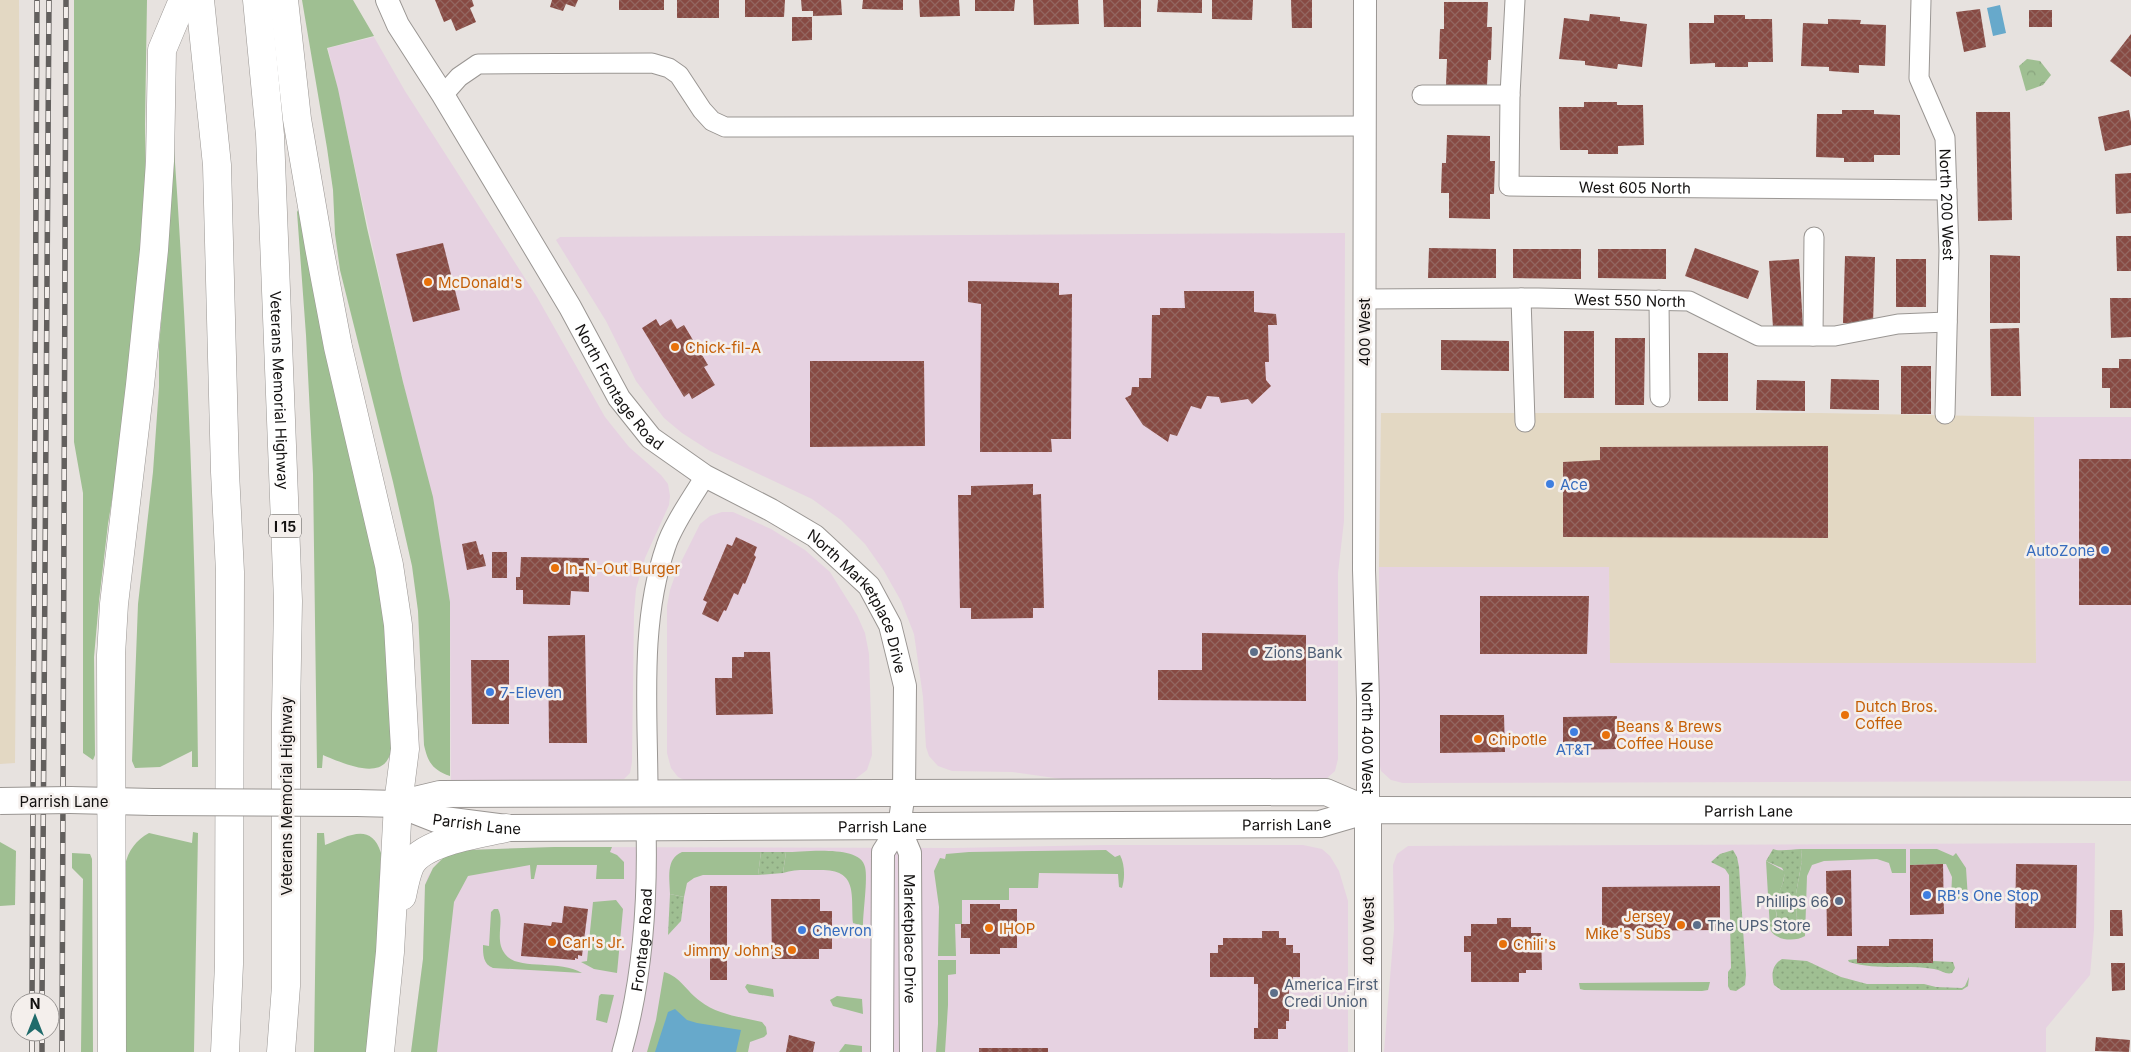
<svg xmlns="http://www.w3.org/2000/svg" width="2131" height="1052" font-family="Inter,sans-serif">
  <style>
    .commercial { fill: #e6d2e1 }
    .industrial { fill: #e3d8c3 }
    .grass { fill: #9fbf92 }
    .park { fill: url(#park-crowns) }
    .garden { fill: url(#garden-dots) }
    .water { fill: #67a9cb }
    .building { fill: url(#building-cross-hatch) }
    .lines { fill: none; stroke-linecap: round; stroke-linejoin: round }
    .minor-casing { stroke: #9a9693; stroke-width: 21 }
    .tertiary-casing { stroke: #9a9693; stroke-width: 24 }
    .secondary-casing { stroke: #9a9693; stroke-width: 28 }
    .motorway-casing { stroke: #9a9693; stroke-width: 29 }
    .minor { stroke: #fff; stroke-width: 19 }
    .tertiary { stroke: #fff; stroke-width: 22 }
    .secondary { stroke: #fff; stroke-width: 26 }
    .motorway { stroke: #fff; stroke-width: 28 }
    .rail-casing { stroke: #625f5d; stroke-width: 5.5 }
    .rail { stroke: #f4efec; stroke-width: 4; stroke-dasharray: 11; stroke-linecap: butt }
    .secondary-bridge-casing { stroke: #9a9693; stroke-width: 28; stroke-linecap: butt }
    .secondary-bridge { stroke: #fff; stroke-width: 26 }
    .food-dot { fill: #e8710a; stroke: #f4efec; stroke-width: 2 }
    .shop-dot { fill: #3f7fe0; stroke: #f4efec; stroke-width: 2 }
    .service-dot { fill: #5c6f8a; stroke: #f4efec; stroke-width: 2 }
    .labels { text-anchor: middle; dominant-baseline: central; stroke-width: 5; stroke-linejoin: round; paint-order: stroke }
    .shield { fill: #f4efec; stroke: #565452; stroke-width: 1 }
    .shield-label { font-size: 14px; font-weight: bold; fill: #131110 }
    .street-label { font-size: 15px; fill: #131110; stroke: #f4efec }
    .food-label { font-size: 15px; fill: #c56008; stroke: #f4efec; text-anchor: start }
    .shop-label { font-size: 15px; fill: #366cbe; stroke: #f4efec; text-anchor: start }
    .service-label { font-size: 15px; fill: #4e5e75; stroke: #f4efec; text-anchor: start }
  </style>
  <defs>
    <pattern id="park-crowns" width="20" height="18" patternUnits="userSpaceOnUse" patternTransform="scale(1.25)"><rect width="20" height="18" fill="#9fbf92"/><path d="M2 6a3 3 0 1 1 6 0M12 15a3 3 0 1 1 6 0" fill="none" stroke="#88a37d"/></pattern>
    <pattern id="garden-dots" width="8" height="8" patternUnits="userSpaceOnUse" patternTransform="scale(1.25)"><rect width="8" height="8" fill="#9fbf92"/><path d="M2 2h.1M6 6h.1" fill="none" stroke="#88a37d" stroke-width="1.8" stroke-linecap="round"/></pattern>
    <pattern id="building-cross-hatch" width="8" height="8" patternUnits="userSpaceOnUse" patternTransform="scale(1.25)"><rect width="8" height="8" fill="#874a43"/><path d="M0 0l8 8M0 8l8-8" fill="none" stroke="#936660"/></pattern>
  </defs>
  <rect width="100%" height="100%" fill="#e7e2df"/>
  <g class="commercial">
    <path d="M374,37l31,54 132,206 68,120 24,30 32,28 7,9 2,12 -1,9 -24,53 -9,31 -2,23 -2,150 -2,11 -6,6 -87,5 -86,-2 -1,-171 -41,-202 -81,-361z"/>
    <path d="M1345,233l-1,288 -6,52v186l-3,12 -10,9 -242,2 -71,-10 -60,-1 -14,-5 -9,-10 -3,-9 -3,-50 -9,-63 -13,-33 -17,-30 -19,-27 -24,-24 -29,-21 -102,-48 -28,-18 -18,-15 -28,-37 -30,-60 -50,-81 4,-3z"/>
    <path d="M2034,417h97v364l-728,2 -12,-3 -10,-9 -2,-10v-194h230l1,96h426z"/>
    <path d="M722,512h11l38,17 34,21 25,22 27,43 8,18 4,21 3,101 -5,15 -13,10 -6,2 -162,-1 -8,-4 -7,-9 -4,-15v-147l3,-16 7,-20 23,-46 10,-8z"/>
    <path d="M2095,843l-1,87 -4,45 -44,53v24h-662l10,-123 -1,-64 4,-11 11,-8z"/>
    <path d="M1105,845h198l19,4 8,7 9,15 9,30v151h-937l12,-93 2,-74 3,-9 10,-14 30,-12 86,-3 400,1z"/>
  </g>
  <g class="industrial">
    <path d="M0,0h19l1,198 -5,565 -15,1z"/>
    <path d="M1381,413h438l215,4 2,246h-426l-1,-96h-230z"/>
  </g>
  <g class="grass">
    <path d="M74,0h73l-2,124 1,74 -23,235 -15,91 -9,77 -5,56 1,98 -2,5 -10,-7v-260l-9,-51z"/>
    <path d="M302,0h51l21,36 -47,12 11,41 29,139 36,154 30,115 17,105v174c-17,-6 -22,-13 -26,-31l-6,-134 -6,-45 -19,-84 -53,-212 -5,-36 -2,-44 -6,-42z"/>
    <path d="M173,133c15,212 23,423 25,634h-6v-16l-32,16 -25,1 -3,-7 6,-157 15,-132 6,-85v-42l9,-97z"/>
    <path d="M299,208l86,384 7,155c-1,4 -2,9 -4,12 -11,21 -50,2 -65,-4l-1,13h-5l-4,-294 -7,-139 -9,-123z"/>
    <path d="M193,832l5,1 -4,219h-70l1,-187c3,-14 11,-25 24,-32l43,10z"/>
    <path d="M317,833h7l1,12c22,-8 46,-24 56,8l-9,199h-58z"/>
    <path d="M0,842l16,9 -1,54 -15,1z"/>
    <path d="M554,847h58l-2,5 7,3 7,7v17h-28l1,-14h-60l-3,14h-3l-1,-14 -62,11 -14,26 -17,150h-26l12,-93 2,-74 8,-17 11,-11 24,-7z"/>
    <path d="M1801,849h105v24h-14l-3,-10 -12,-4 -53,2 -12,4 -5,11 -2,60c-10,6 -30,5 -35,-7l-4,-68 18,10c1,11 -4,18 -7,28 -4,12 1,31 14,35l6,-3v-3l-1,-34 6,-34z"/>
    <path d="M1910,849h27l16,7 3,-3 10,15 2,31h-17l1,-22 -6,-13 -36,1z"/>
    <path d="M1106,850l9,7 5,-2c5,9 5,24 2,33l-3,-1 -1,-13 -79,-1 -1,15h-29v12h-47v24h-7l1,32h-18l1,-49 -5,-36 6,-13 5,1 1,-5 23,-2z"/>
    <path d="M682,852h79l-3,23h-55l-9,3 -7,5 -3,14 -14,-3c0,-15 -5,-35 12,-42z"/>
    <path d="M786,852c17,0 75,-8 79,15 3,12 -2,44 -2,59l-10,-3c-2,-31 5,-54 -35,-53 -12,0 -24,-1 -35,3z"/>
    <path d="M72,853l18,1 2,5 1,193h-12l2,-173 -11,-11z"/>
    <path d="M616,900l7,9 -6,64 -23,-4 -13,-7 6,-1 6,-59z"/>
    <path d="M494,909h4c7,12 -4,31 7,45 12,17 53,5 77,19l-89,-5c-10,-4 -10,-13 -10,-23l6,1 2,-34z"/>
    <path d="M938,960h18v14l-8,1v30l-3,47h-9l2,-28z"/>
    <path d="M664,972c17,5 22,19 36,29 18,14 41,16 62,21l4,5 1,7 -3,3 -14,5 -2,10h-101l9,-32z"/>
    <path d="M1710,982l-2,8 -6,1 -118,-1 -4,-1 -1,-6z"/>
    <path d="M747,984l26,5 1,8 -25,-4 -4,-6z"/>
    <path d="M601,994l13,1 -7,28 -11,-3 3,-24z"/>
    <path d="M837,996l25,3 1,15 -30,-8 -3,-6z"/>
    <path d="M845,1044l17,2v6h-23z"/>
  </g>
  <path class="park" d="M2027,59l13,2 11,14 -8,10 -17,6 -7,-25z"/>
  <g class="garden">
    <path d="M1773,849c7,3 19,0 28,0l1,11 -6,34 1,34 -3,6c-15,0 -19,-19 -18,-31 1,-12 13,-24 6,-35l-16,-7z"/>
    <path d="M1733,850l4,7 2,10 7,108 -1,10 -9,6 -6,-1 -2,-4v-14l3,-4 -2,-93 -4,-6 -14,-7 9,-8z"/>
    <path d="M761,852h25l-3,21 -25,2z"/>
    <path d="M670,894l14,3 -3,24 -13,14z"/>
    <path d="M1782,959l25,2 34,16 26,7h57l12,3 26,1 3,-2 4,-9 -1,9 -6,4h-181l-7,-5c-3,-11 -2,-20 8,-26z"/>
    <path d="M1857,959v4h76v-2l20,1 2,6 -3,5c-6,2 -11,-3 -18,-4 -30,-5 -54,2 -85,-7l-1,-2z"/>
  </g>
  <g class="water">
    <path d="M2000,5l6,28 -13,3 -6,-28z"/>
    <path d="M675,1009l12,11 10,3 44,7 -5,22h-81l13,-40z"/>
  </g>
  <g class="building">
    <path d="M435,0h37l2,6 -4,2 6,14 -20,9 -5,-12 -7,3z"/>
    <path d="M552,0h26l-3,7 -9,-3 -3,7 -13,-4z"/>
    <rect x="619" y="0" width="45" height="10"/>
    <rect x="677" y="0" width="42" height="18"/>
    <path d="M745,0h40l-1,17h-39z"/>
    <path d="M801,0h40l1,15 -29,1v-5h-11z"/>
    <path d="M863,0h40v10l-41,-1z"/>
    <path d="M919,0h40l1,16 -40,1z"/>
    <path d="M975,0h40l-1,11h-39z"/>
    <path d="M1033,0h45l1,24 -45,1z"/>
    <path d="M1103,0h38v27h-37z"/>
    <path d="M1158,0h44v13l-45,-1z"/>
    <path d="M1212,0h41l-1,20 -40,-1z"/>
    <path d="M1291,0h21v28h-20z"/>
    <path d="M1444,2h44l-1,25h5l-1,33h-3l-1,26 -41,-1 1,-26h-8l1,-30h4z"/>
    <path d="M1980,9l6,38 -22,5 -8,-40z"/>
    <rect x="2029" y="10" width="23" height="17"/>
    <path d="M1590,14l30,3v4l27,3 -5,43 -24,-3 -1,5 -32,-4v-4l-26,-2 5,-41 25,3z"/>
    <path d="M1714,15h31v4h27l1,43h-25v5h-33v-4l-25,1 -1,-41h25z"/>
    <path d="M792,17h20v23l-20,1z"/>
    <path d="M1828,19l33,1 -1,4 26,1 -1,41 -26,-1v8l-30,-2v-4l-28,-1 2,-43 25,1z"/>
    <path d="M2131,34v43l-21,-16z"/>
    <path d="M1584,102h33v3h26l1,40 -26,1v8h-30v-4h-28l-1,-43h25z"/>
    <path d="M1842,110h32v4l26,1v40h-26v7h-30v-4l-28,-1 1,-43h25z"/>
    <path d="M2129,110l2,11v24l-26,6 -7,-34z"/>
    <path d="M1976,112h34l2,108 -34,1z"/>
    <path d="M1447,135l43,1v25h5l-1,33h-4v25l-41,-1v-25h-8l1,-30h4z"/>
    <path d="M2131,173v40l-15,1 -1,-40z"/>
    <path d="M2116,236h15v35h-14z"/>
    <path d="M443,243l17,67 -47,12 -17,-68z"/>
    <path d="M1429,248l67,1v29h-68z"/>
    <path d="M1695,248l64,23 -11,28 -63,-23z"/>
    <path d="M1513,249h68v30l-68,-1z"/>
    <path d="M1598,249h68v30l-68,-1z"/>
    <path d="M1990,255l30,1v67h-30z"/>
    <path d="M1845,256l30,1 -2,67 -30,-1z"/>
    <path d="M1799,259l4,68 -30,1 -4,-67z"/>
    <rect x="1896" y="259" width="30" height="48"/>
    <path d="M968,281l91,2v12l13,-1 -1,145h-20l1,13h-72l1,-148 -13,-2z"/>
    <path d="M1184,291h70v21l22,2 1,11h-9l1,37h-4l1,18 5,6 -19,18 -4,-5 -27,4 -2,-6 -12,-1 -6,13 -10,-3 -14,30 -7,-2 -2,8 -25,-17 -18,-27 6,-3 1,-8h7v-9h12l1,-63h8v-7h25z"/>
    <path d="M2110,298h21v39l-20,1z"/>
    <path d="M656,319l4,7 11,-7 6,10 7,-4 24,40 -4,2 11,18 -23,14 -3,-6 -5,4 -42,-69z"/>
    <path d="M2019,328l2,68h-30l-1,-67z"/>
    <rect x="1564" y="331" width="30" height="67"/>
    <path d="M1615,338h30l-1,67h-29z"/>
    <path d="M1441,340l68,1v30l-68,-1z"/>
    <rect x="1698" y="353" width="30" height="48"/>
    <path d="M2119,359h12v49h-21v-20h-8v-20h17z"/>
    <path d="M810,361h114l1,85 -115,1z"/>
    <rect x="1901" y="366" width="30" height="48"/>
    <path d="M1831,379l48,1v30l-49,-1z"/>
    <path d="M1757,380l48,1v30l-49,-1z"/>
    <path d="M1828,446v92l-265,-1v-75l37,-2v-13z"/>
    <rect x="2079" y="459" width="52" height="146"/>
    <path d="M1033,484v11l8,-1 3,114h-11v10l-62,1v-11h-11l-2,-113h13v-9z"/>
    <path d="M736,537l21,10 -3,8 2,2 -11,27 -2,-1 -5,12 -4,-2 -8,18 -2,-1 -6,12 -16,-8 5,-12 -4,-2 24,-56 5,2z"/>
    <path d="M476,541l4,14 3,-1 3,12 -19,4 -5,-26z"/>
    <rect x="492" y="552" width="15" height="26"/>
    <path d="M521,557l68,1v34l-18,-1 -1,14 -47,-1v-14h-7v-13h4z"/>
    <path d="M1480,596h109l-2,58h-107z"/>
    <path d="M1202,633l104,2v66l-148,-1v-30h44z"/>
    <path d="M585,635l2,108h-38l-1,-107z"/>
    <path d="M744,652h26l3,62 -57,1 -1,-37h17v-21h12z"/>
    <path d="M471,660h38v64h-37z"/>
    <path d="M1440,715h64l1,37 -65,1z"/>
    <path d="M1617,716v33l-54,1v-33z"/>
    <path d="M1943,864l1,50 -34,1v-50z"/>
    <path d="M2016,864l61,1 -1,63h-61z"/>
    <path d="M1851,870l1,66h-25l-1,-65z"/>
    <rect x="710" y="886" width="17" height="94"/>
    <path d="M1720,886v44l-118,1v-44z"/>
    <path d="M771,899h49v12h12v38h-13v10h-47z"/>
    <path d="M970,904h30v5h17v39h-17v6h-30v-16h-9v-14h9z"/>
    <path d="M564,906l24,3 -6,47 -4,-1v4l-3,-1v2l-54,-4 3,-33 27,3 1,-4 10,1z"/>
    <path d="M2110,910h12l1,26h-13z"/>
    <path d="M1497,918h14v9h20v6h10l1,37h-16v3h-7v9h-48v-30h-7v-16h7v-12h26z"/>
    <path d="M1262,931h17v7h7v7h7v8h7v24h-7v7h-4v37h-3v8h-8v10h-24v-11h4v-44h-4v-7h-44v-24h8v-8h5v-7h39z"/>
    <path d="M1889,939h44v24h-76v-17h32z"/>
    <path d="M2111,963h14v27l-13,1z"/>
    <path d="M789,1035l26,7 -2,10h-27z"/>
    <path d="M2096,1037l34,3 -1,12 -34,-1z"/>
    <rect x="979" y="1048" width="69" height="4"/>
  </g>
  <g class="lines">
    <g class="minor-casing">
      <g id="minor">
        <path id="s1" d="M1515,0l-5,95 -1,91 438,4"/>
        <path id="s2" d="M1921,0l-2,78 26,60 4,113 -4,163"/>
        <path d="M443,95l16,-18 19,-13 174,-1 17,5 10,7 23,35 10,11 13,6 640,-1"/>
        <path d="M1422,95h88"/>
        <path d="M1521,298l4,124"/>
        <path id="s3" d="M1364,299l174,-1 151,3 70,35h76l63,-12 49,-2"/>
        <path d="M1659,300l1,97"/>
        <path d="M1813,336l1,-99"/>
        <path d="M648,792c0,-81 -9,-168 18,-246 7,-22 27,-49 39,-70"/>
        <path id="s4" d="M622,1052c21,-73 26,-149 24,-225"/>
      </g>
    </g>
    <g class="tertiary-casing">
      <g id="tertiary">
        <path id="s5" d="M387,0l11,25 45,70 127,212 49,91 32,40 54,38 66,34 44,26 54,50 21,39 15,61 -1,106 -5,35 -16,25 -1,200"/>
        <path id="s6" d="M1365,0l-1,570 4,129v111"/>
        <path id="s7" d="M899,827l11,26 1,199"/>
      </g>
    </g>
    <g class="secondary-casing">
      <g id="secondary">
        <path d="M70,800l83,2"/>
        <path d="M357,803l41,1 42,-10 886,-2 42,18"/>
        <path id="s8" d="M398,804l38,15 70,9 814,-4 48,-14 763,1"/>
        <path d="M1368,810v242"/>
      </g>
    </g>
    <g class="motorway-casing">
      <g id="motorway">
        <path d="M200,0l17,165 8,307 5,100 -1,392 -4,88"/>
        <path id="s9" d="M257,0l13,135 18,466 -2,113v272l-5,66"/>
        <path d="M284,0l13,119 22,128 19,100 51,218 9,60 7,124 -7,55 -8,148 -10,100"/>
        <path d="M402,896c2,-10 4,-21 8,-30 12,-25 71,-32 96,-38"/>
        <path d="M112,1052l-1,-397 3,-51 26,-219 14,-135 6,-89 2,-111 21,-50"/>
      </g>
    </g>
    <use href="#minor" class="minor"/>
    <use href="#tertiary" class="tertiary"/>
    <use href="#secondary" class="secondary"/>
    <use href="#motorway" class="motorway"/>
    <g class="rail-casing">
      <g id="rail">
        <path d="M32,1002l5,-1002"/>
        <path d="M42,1002l7,-1002"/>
        <path d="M42,1032v20"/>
        <path d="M32,1052v-20"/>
        <path d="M62,1052l4,-1052"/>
      </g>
    </g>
    <use href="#rail" class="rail"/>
    <g class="secondary-bridge-casing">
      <g id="secondary-bridge">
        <path d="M0,801l70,-1"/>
        <path d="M153,802l204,1"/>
      </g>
    </g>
    <use href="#secondary-bridge" class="secondary-bridge"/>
  </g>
  <g class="food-dot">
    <circle cx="428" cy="282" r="5"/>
    <circle cx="675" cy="347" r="5"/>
    <circle cx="555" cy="568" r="5"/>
    <circle cx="1845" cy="715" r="5"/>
    <circle cx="1606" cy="735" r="5"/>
    <circle cx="1478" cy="739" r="5"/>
    <circle cx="1681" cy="925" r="5"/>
    <circle cx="989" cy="928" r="5"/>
    <circle cx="552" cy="942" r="5"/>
    <circle cx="1503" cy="944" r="5"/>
    <circle cx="792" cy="950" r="5"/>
  </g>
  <g class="shop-dot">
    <circle cx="1550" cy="484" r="5"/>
    <circle cx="2105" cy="550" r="5"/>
    <circle cx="490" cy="692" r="5"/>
    <circle cx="1574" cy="732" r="5"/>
    <circle cx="1927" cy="895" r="5"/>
    <circle cx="802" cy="930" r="5"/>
  </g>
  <g class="service-dot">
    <circle cx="1254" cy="652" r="5"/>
    <circle cx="1839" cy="901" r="5"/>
    <circle cx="1697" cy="925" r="5"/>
    <circle cx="1274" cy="993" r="5"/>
  </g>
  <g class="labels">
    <rect class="shield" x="269" y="514.5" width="32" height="23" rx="4"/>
    <g class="shield-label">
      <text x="285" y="526">I 15</text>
    </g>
    <g class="street-label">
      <text stroke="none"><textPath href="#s1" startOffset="312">West 605 North</textPath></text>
      <text stroke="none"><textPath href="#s2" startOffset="210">North 200 West</textPath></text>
      <text stroke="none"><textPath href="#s3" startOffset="266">West 550 North</textPath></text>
      <text transform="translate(1364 332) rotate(-90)">400 West</text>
      <text stroke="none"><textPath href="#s5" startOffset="452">North Frontage Road</textPath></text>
      <text stroke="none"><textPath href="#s9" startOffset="391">Veterans Memorial Highway</textPath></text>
      <text stroke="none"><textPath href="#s5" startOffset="784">North Marketplace Drive</textPath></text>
      <text stroke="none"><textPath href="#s6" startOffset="738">North 400 West</textPath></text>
      <text transform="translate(286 796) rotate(-90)">Veterans Memorial Highway</text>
      <text x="64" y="801">Parrish Lane</text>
      <text stroke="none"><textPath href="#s8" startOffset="1356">Parrish Lane</textPath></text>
      <text stroke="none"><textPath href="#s8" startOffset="82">Parrish Lane</textPath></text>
      <text stroke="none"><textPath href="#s8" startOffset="892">Parrish Lane</textPath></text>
      <text stroke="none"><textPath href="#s8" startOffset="488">Parrish Lane</textPath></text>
      <text transform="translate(1368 931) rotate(-90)">400 West</text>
      <text stroke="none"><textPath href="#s7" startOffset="114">Marketplace Drive</textPath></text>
      <text stroke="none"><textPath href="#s4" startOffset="114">Frontage Road</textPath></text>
    </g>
    <g class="food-label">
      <text x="438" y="282">McDonald's</text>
      <text x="685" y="347">Chick-fil-A</text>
      <text x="565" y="568">In-N-Out Burger</text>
      <text x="1855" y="706">Dutch Bros.<tspan x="1855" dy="17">Coffee</tspan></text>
      <text x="1616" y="726">Beans &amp; Brews<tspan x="1616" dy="17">Coffee House</tspan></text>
      <text x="1488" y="739">Chipotle</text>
      <text x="1671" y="916" text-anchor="end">Jersey<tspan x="1671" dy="17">Mike's Subs</tspan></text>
      <text x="999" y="928">IHOP</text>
      <text x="562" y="942">Carl's Jr.</text>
      <text x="1513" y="944">Chili's</text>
      <text x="782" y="950" text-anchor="end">Jimmy John's</text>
    </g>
    <g class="shop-label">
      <text x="1560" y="484">Ace</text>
      <text x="2095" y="550" text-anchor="end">AutoZone</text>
      <text x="500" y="692">7-Eleven</text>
      <text x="1574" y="749" text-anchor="middle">AT&amp;T</text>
      <text x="1937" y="895">RB's One Stop</text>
      <text x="812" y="930">Chevron</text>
    </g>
    <g class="service-label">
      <text x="1264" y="652">Zions Bank</text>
      <text x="1829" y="901" text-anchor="end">Phillips 66</text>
      <text x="1707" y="925">The UPS Store</text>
      <text x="1284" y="984">America First<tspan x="1284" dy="17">Credi Union</tspan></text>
    </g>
  </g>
  <g transform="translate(35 1017)"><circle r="24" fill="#f4efec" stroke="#9a9694"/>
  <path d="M0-4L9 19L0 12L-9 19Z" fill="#1f6b6b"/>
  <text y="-8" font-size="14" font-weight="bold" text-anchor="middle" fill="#131110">N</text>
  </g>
</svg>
